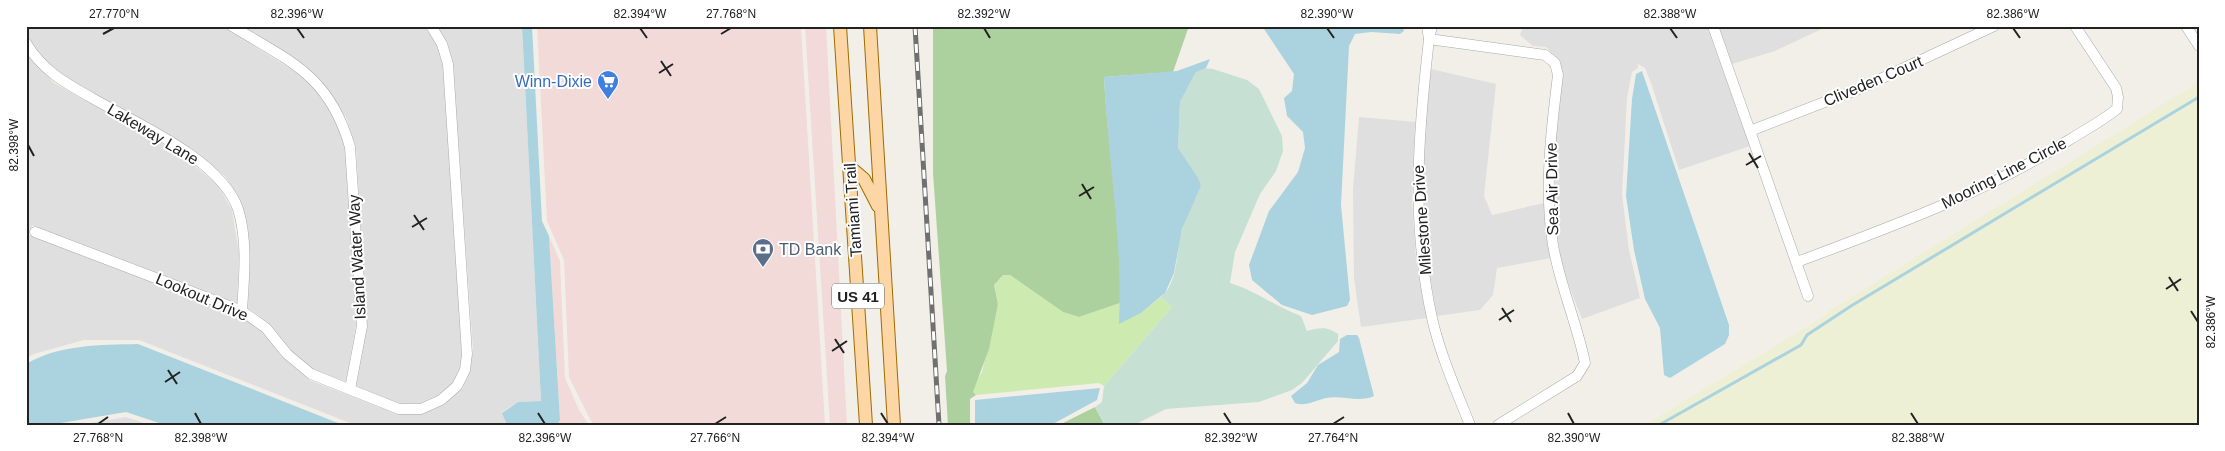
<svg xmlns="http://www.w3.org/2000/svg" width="2225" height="451" font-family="Helvetica,sans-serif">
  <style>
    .residential { fill: #e0dfdf }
    .commercial { fill: #f2dad9 }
    .farmland { fill: #eef0d5 }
    .grass { fill: #cdebb0 }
    .forest { fill: #add19e }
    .wetland { fill: #c6e0d4 }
    .water { fill: #aad3df }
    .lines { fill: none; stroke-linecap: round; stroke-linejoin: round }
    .stream { stroke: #aad3df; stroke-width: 3 }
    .minor-casing { stroke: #a9a9a9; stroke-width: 11 }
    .major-casing { stroke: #a06b00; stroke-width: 14 }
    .minor { stroke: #fff; stroke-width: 10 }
    .major { stroke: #fcd6a4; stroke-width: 12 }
    .rail-casing { stroke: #707070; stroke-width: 5 }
    .rail { stroke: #fff; stroke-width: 3; stroke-dasharray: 9; stroke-linecap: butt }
    .ticks { fill: none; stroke: #222; stroke-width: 2 }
    .labels { text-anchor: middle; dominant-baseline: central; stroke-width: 4; stroke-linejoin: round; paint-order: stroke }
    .shield { fill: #fff; stroke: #646464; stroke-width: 1 }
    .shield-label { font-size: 15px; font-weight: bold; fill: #222 }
    .shop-label { font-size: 16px; fill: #366cbe; stroke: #fff; text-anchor: end }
    .street-label { font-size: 16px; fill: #222; stroke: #fff }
    .service-label { font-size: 16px; fill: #4e5e75; stroke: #fff; text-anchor: start }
    .neatline { fill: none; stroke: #222; stroke-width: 2 }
    .ticks-label { font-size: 12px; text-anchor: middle; fill: #222 }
  </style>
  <rect width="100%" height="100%" fill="#f2efe9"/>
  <g class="residential">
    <path d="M26,26h196l77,48 14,11 25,38 7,24 11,178 -10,57 -33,-13 -22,-18 -22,-28 -21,-15 2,-52 -7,-48 -17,-31 -41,-33 -126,-70 -22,-21 -11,-21z"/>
    <path d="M242,26h182l14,20 5,19 19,288 -2,15 -7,15 -15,12 -18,8 -21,1 -43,-18 11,-60 -11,-179 -9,-28 -27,-40 -16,-14z"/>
    <path d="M437,26h85l19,375 -23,1 -16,10 5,13h-152l-216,-85h-55l-50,14 -8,4v-305l28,30 126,71 38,31 14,25 7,44 -2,49 -205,-78 -3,10 212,81 22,16 21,26 25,22 88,34h26l22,-10 17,-15 8,-17 3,-22 -20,-285 -6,-23z"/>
    <path d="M1523,26h99l4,3 10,-3h71l43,120 -71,24 -28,-87 -6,-15 -7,-4v4l-6,4 -5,26 -5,97 7,55 11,48 -58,21 -18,-46 -6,-28 -3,-42v-57l8,-72 -3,-12 -14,-15 -13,-1 -13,-11z"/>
    <path d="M1718,26h110l-53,25 -43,13z"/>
    <path d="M1431,69l65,15 -12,112 8,19 52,-12 7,55 -54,10 -4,27 -13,15 -43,6 -10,-57 -4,-56v-53z"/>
    <path d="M1359,117l56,5 -3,80 4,58 11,58 -66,9 -7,-49 -1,-89z"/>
    <path d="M126,417l24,8h-72z"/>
  </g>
  <g class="commercial">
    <path d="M537,26h264l24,399h-230l-4,-4 -22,-44 -5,-117 -17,-39z"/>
    <path d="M805,26h21l21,399h-17z"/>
    <path d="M549,236l11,25 5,117 14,32 10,15h-32l3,-5z"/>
  </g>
  <path class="farmland" d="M2199,82v343h-554l181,-110v-2z"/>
  <path class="grass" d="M1003,275h7l53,37 16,5 41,-14v20l21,-10 20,-16 11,10 -68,79 -5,-3 -123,12 -3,-3 1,-7 8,-13 16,-68 -4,-19z"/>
  <g class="forest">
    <path d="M933,26h256l-16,46 -69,5c4,75 19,150 16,226l-41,14 -16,-5 -53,-37h-7l-9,10 4,19 -9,45 -16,43 3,3 -6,4v26h-22l-3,-49 2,-5 -14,-198z"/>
    <path d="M1095,407l9,17 2,1h-47z"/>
  </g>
  <path class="wetland" d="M1202,68l11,1 34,11 12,9 23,47 1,15 -7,20 -16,23 -25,58 -5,31c26,8 46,24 71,33l6,15c13,-3 19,-5 31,3v7l-36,42 -10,7 -33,12 -93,7 -32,16 -30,-1 -9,-17 7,-5 2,-16 68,-79 -11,-10c18,-15 15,-47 21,-67 5,-15 13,-30 19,-44l-23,-38 2,-46 16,-30z"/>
  <g class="water">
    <path d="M522,26h10l10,195 7,15 11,184 -3,5h-50l-5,-12 16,-11 23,-1z"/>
    <path d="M1262,26h141l1,5 -4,3 -29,-2 -16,2 -6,12 -8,159 9,95 -3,6 -35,9 -30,-10 -30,-25 -3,-15 20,-54 29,-39 7,-24 -2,-16 -16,-16 -3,-18 8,-7 2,-17z"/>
    <path d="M1210,59l-4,9 -10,4 -16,30 -2,46 20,30 3,8 -19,43 -8,44 -9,20 -24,20 -22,11c4,-83 -11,-164 -15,-247l73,-6z"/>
    <path d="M1642,71l87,254v10l-4,9 -55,34 -6,-3 -4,-47 -15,-29 -11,-49 -8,-54 6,-97 4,-25z"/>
    <path d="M1347,335h10l2,3 15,58c-14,7 -33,-1 -48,2 -10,2 -21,9 -31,5l-4,-7 16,-13 11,-18 21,-13 1,-13z"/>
    <path d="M138,344l205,81h-178l-39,-13 -77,13h-23v-61c34,-20 75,-19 112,-20z"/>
    <path d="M1100,388l-3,12 -46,25h-76v-25z"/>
  </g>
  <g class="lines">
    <path class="stream" d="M1659,425l142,-80 6,-10 44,-29 348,-209"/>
    <g class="minor-casing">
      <g id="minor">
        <path d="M232,26c59,36 97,49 118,121l12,179 -12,63"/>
        <path d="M1427,26l2,13 3,-13"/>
        <path d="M1713,26l95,270"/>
        <path d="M2186,26l13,20"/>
        <path d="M26,43c16,27 39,40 66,55 43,25 129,61 146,111 10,32 6,69 4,102"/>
        <path d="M1750,131l111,-43 133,-62"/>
        <path d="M35,232l207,79 24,17 21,26 24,20 88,35h22l20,-9 16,-14 8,-16 2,-16 -19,-290 -6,-20 -11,-18"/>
        <path d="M1797,262c93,-35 188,-69 272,-122 16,-10 33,-19 48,-31l1,-12 -2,-9 -41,-62"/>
        <path d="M1470,425c-14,-35 -30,-71 -38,-107 -21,-96 -14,-182 -3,-279l116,16 10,8 3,12c-7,56 -14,114 -5,170 7,41 24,78 32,118l-8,13 -79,49"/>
      </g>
    </g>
    <g class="major-casing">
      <g id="major">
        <path d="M840,26l26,399"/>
        <path d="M870,26l24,399"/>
        <path d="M850,167l14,12 14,27"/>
      </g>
    </g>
    <use href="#minor" class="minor"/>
    <use href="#major" class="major"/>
    <g class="rail-casing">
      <path id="rail" d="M915,26l24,399"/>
    </g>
    <use href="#rail" class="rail"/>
  </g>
  <path class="ticks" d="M297,28l7,10M640,28l7,10M984,28l6,10M1327,28l7,10M1670,28l7,10M2013,28l7,10M103,34l11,-6M721,34l10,-6M661,61l10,15M659,73l14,-9M28,145l6,11M1749,153l9,15M1746,165l15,-9M1082,184l9,15M1079,196l15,-9M414,215l10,15M412,227l15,-9M2169,277l9,14M2166,289l15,-10M1502,308l9,14M2191,311l7,11M1499,320l15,-10M835,339l9,14M832,351l15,-10M168,370l9,14M165,382l15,-10M195,413l6,11M538,413l7,11M881,413l7,11M1224,413l7,11M1568,413l6,11M1911,413l7,11M98,424l10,-7M715,424l11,-7M1333,424l11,-7"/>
  <defs>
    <g id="supermarket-pin" transform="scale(1.125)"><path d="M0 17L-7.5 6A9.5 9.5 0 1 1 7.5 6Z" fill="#3f7fe0" stroke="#fff"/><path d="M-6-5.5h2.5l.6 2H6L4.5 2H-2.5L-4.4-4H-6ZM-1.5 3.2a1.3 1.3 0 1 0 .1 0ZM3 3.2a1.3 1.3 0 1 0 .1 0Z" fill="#fff"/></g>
    <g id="bank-pin" transform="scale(1.125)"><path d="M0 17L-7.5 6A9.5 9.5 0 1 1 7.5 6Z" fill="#5c6f8a" stroke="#fff"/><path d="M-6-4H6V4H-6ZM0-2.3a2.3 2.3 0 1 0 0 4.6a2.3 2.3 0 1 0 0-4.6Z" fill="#fff"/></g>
  </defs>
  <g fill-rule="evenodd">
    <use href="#supermarket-pin" x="608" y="81"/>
    <use href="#bank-pin" x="763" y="249"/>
  </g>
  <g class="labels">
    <rect class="shield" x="832" y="283.5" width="52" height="25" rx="4"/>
    <g class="shield-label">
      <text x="858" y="296">US 41</text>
    </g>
    <g class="shop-label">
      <text x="592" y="81">Winn-Dixie</text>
    </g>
    <g class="street-label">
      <text transform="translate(1873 81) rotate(-23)">Cliveden Court</text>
      <text transform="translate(153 134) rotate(31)">Lakeway Lane</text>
      <text transform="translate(2004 173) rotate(-27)">Mooring Line Circle</text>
      <text transform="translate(1552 189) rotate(-91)">Sea Air Drive</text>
      <text transform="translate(853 210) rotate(-94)">Tamiami Trail</text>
      <text transform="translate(1422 220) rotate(-94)">Milestone Drive</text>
      <text transform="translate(357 257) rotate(-93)">Island Water Way</text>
      <text transform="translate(202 297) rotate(23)">Lookout Drive</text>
    </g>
    <g class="service-label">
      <text x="779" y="249">TD Bank</text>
    </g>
  </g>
  <rect width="2225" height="451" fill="none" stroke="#ffffff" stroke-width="55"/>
  <rect x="28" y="28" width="2170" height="396" class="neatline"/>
  <g class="ticks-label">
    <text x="114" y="18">27.770°N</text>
    <text x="297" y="18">82.396°W</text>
    <text x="640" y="18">82.394°W</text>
    <text x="731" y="18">27.768°N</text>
    <text x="984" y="18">82.392°W</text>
    <text x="1327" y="18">82.390°W</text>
    <text x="1670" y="18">82.388°W</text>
    <text x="2013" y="18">82.386°W</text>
    <text transform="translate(14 145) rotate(-90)" y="4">82.398°W</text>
    <text transform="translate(2211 322) rotate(-90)" y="4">82.386°W</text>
    <text x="98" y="442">27.768°N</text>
    <text x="201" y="442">82.398°W</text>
    <text x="545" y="442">82.396°W</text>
    <text x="715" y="442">27.766°N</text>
    <text x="888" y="442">82.394°W</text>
    <text x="1231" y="442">82.392°W</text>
    <text x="1333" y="442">27.764°N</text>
    <text x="1574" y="442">82.390°W</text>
    <text x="1918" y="442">82.388°W</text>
  </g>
</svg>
